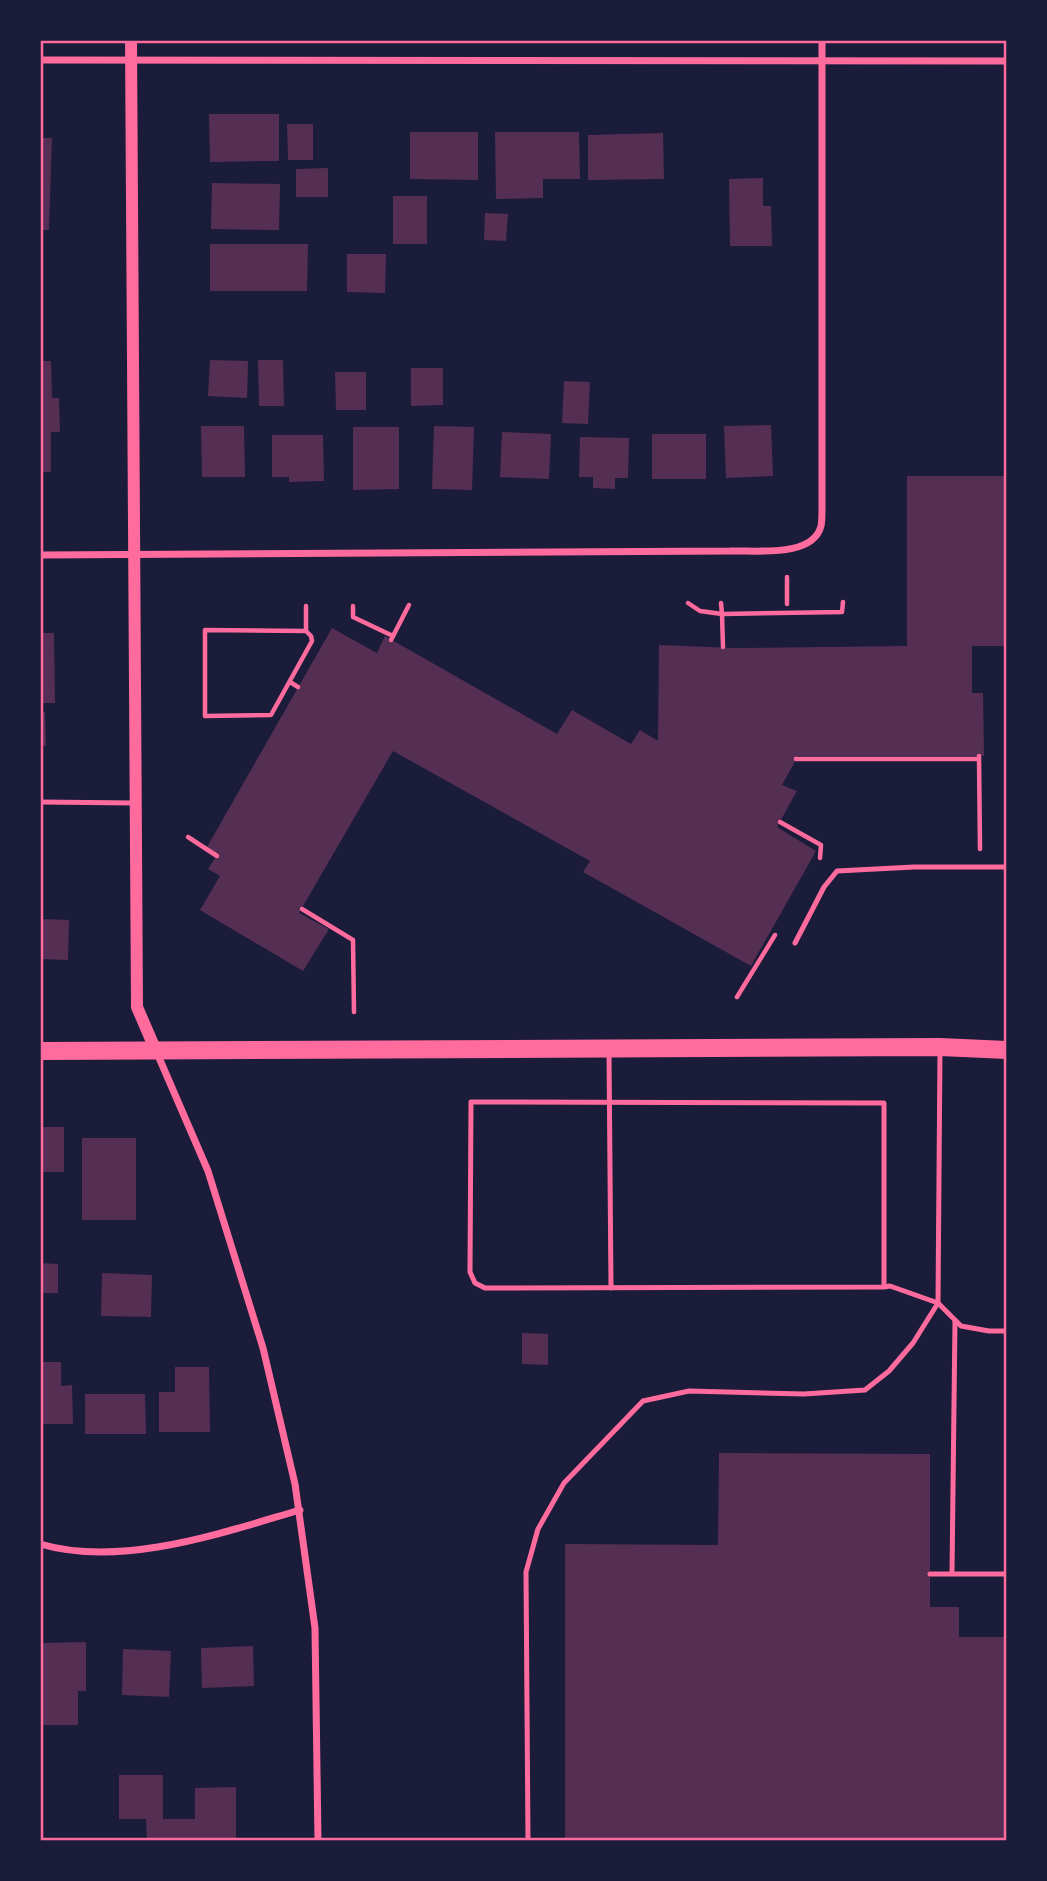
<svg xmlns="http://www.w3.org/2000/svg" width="1047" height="1881" font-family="'Public Sans',sans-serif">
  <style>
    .building { fill: #542f53 }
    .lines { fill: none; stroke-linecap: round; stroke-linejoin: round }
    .path { stroke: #ff6b9d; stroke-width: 4.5 }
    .service { stroke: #ff6b9d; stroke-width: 5 }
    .minor { stroke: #ff6b9d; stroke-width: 7 }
    .tertiary { stroke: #ff6b9d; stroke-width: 12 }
    .primary { stroke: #ff6b9d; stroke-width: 18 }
    .neatline { fill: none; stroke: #ff6b9d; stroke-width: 2.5 }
  </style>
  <rect width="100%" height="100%" fill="#1b1b3a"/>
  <g class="building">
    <path d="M209,114h70v47l-69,1z"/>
    <path d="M287,124h26v36h-25z"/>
    <path d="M410,132h68v48l-68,-1z"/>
    <path d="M495,132h84l1,47h-37v19l-47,1z"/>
    <path d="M663,133l1,46 -76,1v-45z"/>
    <path d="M40,138h12l-3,92h-9z"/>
    <path d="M328,168v29h-32v-28z"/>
    <path d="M763,178v28h8l1,40h-42l-1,-67z"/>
    <path d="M212,183l68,1 -1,46 -68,-1z"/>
    <rect x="393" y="196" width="34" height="48"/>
    <path d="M485,213l23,1 -2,27 -22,-1z"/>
    <path d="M210,244h98l-1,47h-97z"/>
    <path d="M347,254h39l-1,39 -38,-1z"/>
    <path d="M210,360l38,1 -1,37 -39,-2z"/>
    <path d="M258,360h25l1,46h-25z"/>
    <path d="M40,361h11l1,37h7l1,34h-9v40h-11z"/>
    <path d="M411,368h32v37l-32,1z"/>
    <path d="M335,372h31v38h-30z"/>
    <path d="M564,381l26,1 -2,42 -26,-1z"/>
    <path d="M771,425l2,51 -47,2 -2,-52z"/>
    <path d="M201,426h43l1,51h-43z"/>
    <path d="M434,426l40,1 -2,63 -40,-1z"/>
    <path d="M353,427h46v62l-46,1z"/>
    <path d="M502,432l49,2 -2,45 -49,-2z"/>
    <rect x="652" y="434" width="54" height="45"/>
    <path d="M272,435h51l1,46 -35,1v-5h-17z"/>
    <path d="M580,437l49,1 -1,40h-13v11l-22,-1v-11h-14z"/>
    <path d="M907,476h100v170h-35v47h11l1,63h-186l-16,29 15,6 -20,36 39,24 -65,115 -168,-94 7,-11 -197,-110 -94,162 30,16 -26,42 -103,-61 20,-34 -12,-7 9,-14 -10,-8 125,-219 45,25 8,-17 172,98 15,-24 59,34 9,-14 18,11 1,-96 76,3 172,-2z"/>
    <path d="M40,633h14l1,70h-15z"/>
    <path d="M40,712h5l1,34h-6z"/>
    <path d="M40,919l29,1 -1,40 -28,-1z"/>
    <rect x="40" y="1127" width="24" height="45"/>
    <rect x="82" y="1138" width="54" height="82"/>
    <path d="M40,1263l18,1v29h-18z"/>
    <path d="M102,1273l50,2 -1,42 -50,-1z"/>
    <path d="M522,1333l26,1v31l-26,-1z"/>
    <path d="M40,1362h21v24l11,-1 1,39h-33z"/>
    <path d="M175,1367h34l1,65h-51v-40h16z"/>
    <path d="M85,1394h60l1,40h-61z"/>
    <path d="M719,1453l211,1v153h29v30h48v204h-442v-297l153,1z"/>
    <path d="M86,1642v49h-8v34h-38v-82z"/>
    <path d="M253,1646l1,40 -52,2 -1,-40z"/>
    <path d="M123,1649l48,2 -2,46 -47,-2z"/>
    <path d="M119,1775h44v44h32v-31l41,-1v54h-89l-1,-22h-27z"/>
  </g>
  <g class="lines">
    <g class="path">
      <path d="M787,577v27"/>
      <path d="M688,603l12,8 22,3 -1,-11"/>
      <path d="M306,606v25l5,5 1,5 -41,74 -66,1v-86l101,1"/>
      <path d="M353,606v11l40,19"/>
      <path d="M391,640l18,-35"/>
      <path d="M723,647l-1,-33 120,-2 1,-10"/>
      <path d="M290,682l8,5"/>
      <path d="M979,756l1,93"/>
      <path d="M796,759h183"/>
      <path d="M780,822l41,23 -1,13"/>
      <path d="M188,837l29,19"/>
      <path d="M302,909l51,31 1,72"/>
      <path d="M737,997l38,-62"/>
    </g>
    <g class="service">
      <path d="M40,802l95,1"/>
      <path d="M795,943l29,-56 13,-16 77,-4h93"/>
      <path d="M940,1049l-2,254 23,23 28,5h18"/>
      <path d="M609,1052l2,236"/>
      <path d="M952,1573l3,-252"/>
      <path d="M930,1574h77"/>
      <path d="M528,1841l-2,-269 12,-43 26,-46 79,-82 46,-10 115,3 61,-4 24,-19 24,-28 25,-40 -48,-17 -6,1 -399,1 -10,-5 -5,-11 1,-170 413,1v184"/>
    </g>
    <g class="minor">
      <path d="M40,60l967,1"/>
      <path d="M40,555l690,-4c25,-1 83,7 91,-25 1,-5 1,-12 1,-17v-469"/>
      <path d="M157,1053l51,118 55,177 32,136 20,144 3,213"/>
      <path d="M40,1544c82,24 181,-11 260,-34"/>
    </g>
    <path class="tertiary" d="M131,40l6,967 19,44"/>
    <path class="primary" d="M40,1051l900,-4 67,3"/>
  </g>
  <rect width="1047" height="1881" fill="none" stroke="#1b1b3a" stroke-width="84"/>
  <rect x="42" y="42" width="963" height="1797" class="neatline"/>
</svg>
